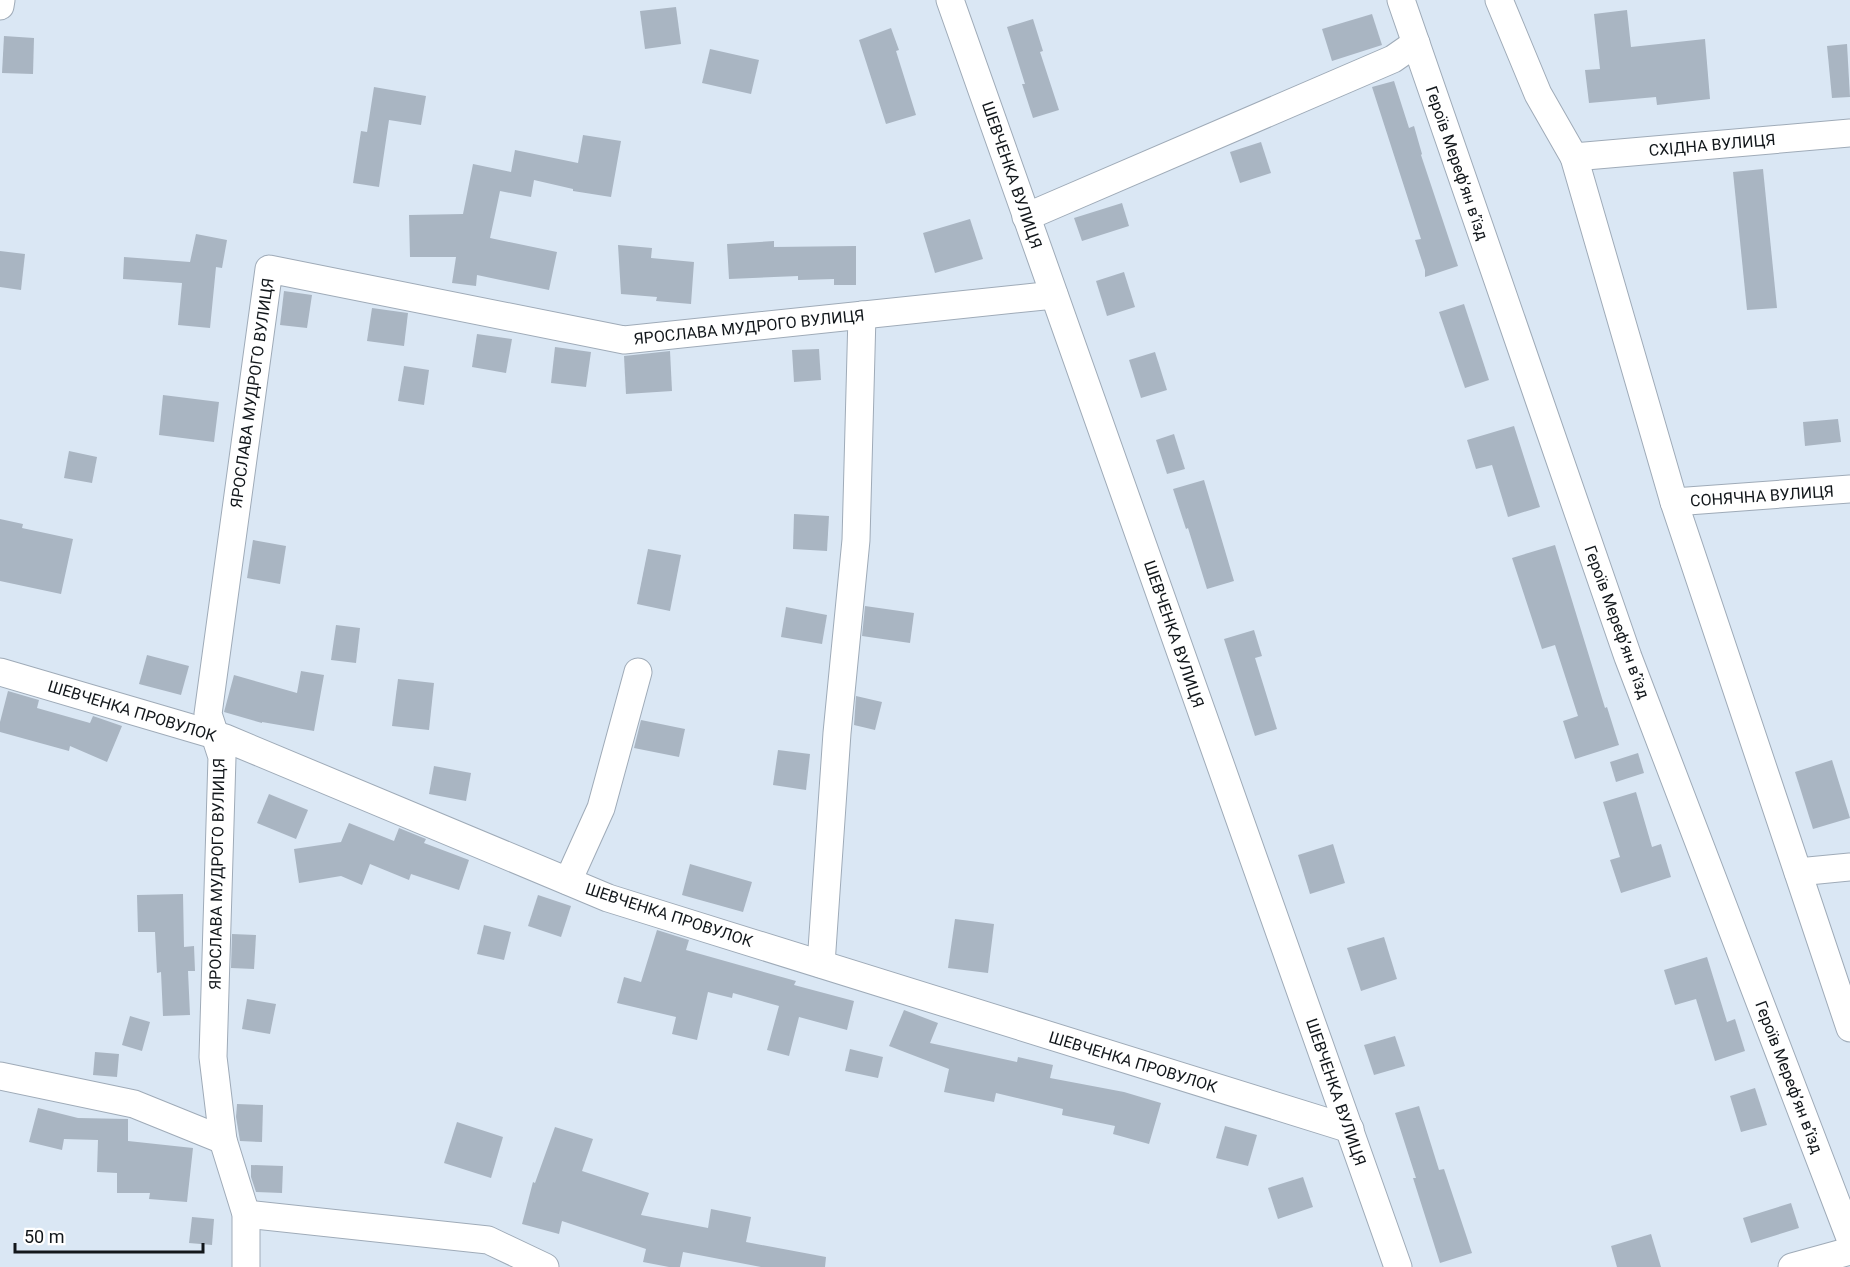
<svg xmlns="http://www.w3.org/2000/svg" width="1850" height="1267" font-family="Roboto,sans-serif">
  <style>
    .building { fill: #a9b5c2 }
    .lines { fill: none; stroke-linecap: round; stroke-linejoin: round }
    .minor-casing { stroke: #9fabb8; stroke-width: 29 }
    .minor { stroke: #fff; stroke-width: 27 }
    .labels { text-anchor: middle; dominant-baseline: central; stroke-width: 5; stroke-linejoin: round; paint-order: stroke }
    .street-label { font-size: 16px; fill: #12171b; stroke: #fff }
  </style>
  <rect width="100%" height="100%" fill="#dae7f4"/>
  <g class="building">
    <path d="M676,7l5,37 -36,5 -5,-38z"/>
    <path d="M1627,10l4,37 74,-8 5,60 -53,6 -1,-8 -67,6 -4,-33 15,-1 -6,-55z"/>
    <path d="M1372,14l10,31 -50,16 -10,-32z"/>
    <path d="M1033,19l10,32 -3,1 19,58 -26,8 -11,-34h3l-18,-57z"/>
    <path d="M891,28l8,22 -3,1 20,64 -30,9 -27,-84z"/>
    <path d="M4,36l30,2 -1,36 -31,-1z"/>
    <path d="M1847,44l3,53 -18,1 -5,-52z"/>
    <path d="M710,49l49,11 -8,34 -49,-11z"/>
    <path d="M1394,81l15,47 5,-2 8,28 -1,1 37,111 -33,11v-7l-10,-30 6,-1 -49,-152z"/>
    <path d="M374,87l52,9 -5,29 -32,-5 -10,67 -26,-4 8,-52 6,1z"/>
    <path d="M583,135l38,6 -10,56 -38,-6v-2l-39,-9 -3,17 -31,-6 -10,47 67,14 -8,38 -72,-15 -1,11 -24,-3 4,-26h-46l-1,-42 54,-1 10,-50 38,8 4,-22 63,13z"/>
    <path d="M1261,142l10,31 -31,10 -10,-31z"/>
    <path d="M1763,169l14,139 -30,2 -14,-138z"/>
    <path d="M1122,203l7,23 -47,15 -8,-23z"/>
    <path d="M970,219l13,40 -48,14 -12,-40z"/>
    <path d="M196,234l31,6 -5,28 -6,-1 -6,61 -32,-3 4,-42 -59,-4 1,-22 66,5z"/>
    <path d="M774,241v6l82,-1v39h-22v-6l-36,1v-4l-69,3 -2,-35z"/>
    <path d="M618,245l34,3 -1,10 43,4 -3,42 -35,-3 1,-4 -36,-3z"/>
    <path d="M0,251l25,3 -4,36 -21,-3z"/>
    <path d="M1124,272l11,35 -28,9 -11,-35z"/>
    <path d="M284,291l28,4 -5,33 -27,-3z"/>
    <path d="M1464,304l25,76 -24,8 -26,-76z"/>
    <path d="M372,308l36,5 -4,33 -37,-5z"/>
    <path d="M477,334l35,5 -6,34 -34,-6z"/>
    <path d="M555,347l36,5 -5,35 -35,-4z"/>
    <path d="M819,349l2,31 -27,2 -2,-32z"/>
    <path d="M670,351l2,40 -46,3 -2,-38z"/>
    <path d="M1155,352l12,38 -26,8 -12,-38z"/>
    <path d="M404,366l25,4 -5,35 -26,-4z"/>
    <path d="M163,395l56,7 -5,40 -55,-7z"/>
    <path d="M1838,419l3,23 -36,4 -2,-24z"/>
    <path d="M1514,426l26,81 -32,10 -16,-52 -16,4 -9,-29z"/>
    <path d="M1174,434l11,35 -18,5 -11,-34z"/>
    <path d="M69,451l28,6 -5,26 -28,-5z"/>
    <path d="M1204,480l30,101 -27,8 -19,-61 -2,1 -13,-40z"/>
    <path d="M794,514l35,2 -2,35 -34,-2z"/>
    <path d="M0,519l23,5 -1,4 51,11 -12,55 -61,-13z"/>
    <path d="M253,540l33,6 -6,38 -33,-6z"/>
    <path d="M1555,545l50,163 2,-1 12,38 -44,14 -12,-38 15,-5 -23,-71 -13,4 -30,-91z"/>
    <path d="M648,549l33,6 -11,56 -33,-7z"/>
    <path d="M865,606l49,7 -4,30 -48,-7z"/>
    <path d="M786,607l41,8 -5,29 -41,-7z"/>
    <path d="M336,625l24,3 -4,35 -25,-3z"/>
    <path d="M1254,630l8,26 -7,2 22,71 -22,7 -31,-97z"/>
    <path d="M147,655l42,11 -8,29 -42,-11z"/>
    <path d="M301,671l23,4 -10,56 -52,-9v1l-38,-11 10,-37 63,18z"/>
    <path d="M398,679l36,4 -5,47 -37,-4z"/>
    <path d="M8,691l31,9 -2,8 53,15 3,-7 29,10 -15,36 -37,-16 -1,5 -69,-19v-10z"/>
    <path d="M856,696l26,6 -7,28 -21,-5z"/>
    <path d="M641,720l44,9 -6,28 -45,-9z"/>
    <path d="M778,750l32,4 -4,36 -33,-5z"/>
    <path d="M1638,753l6,20 -28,9 -6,-20z"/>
    <path d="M1832,760l18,58 -37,11 -18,-57z"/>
    <path d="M434,766l37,7 -5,28 -37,-7z"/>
    <path d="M1636,792l16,55 9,-3 10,33 -50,16 -11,-33 10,-3 -17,-55z"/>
    <path d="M269,794l39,16 -12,29 -39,-16z"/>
    <path d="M349,823l45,18 5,-13 27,11 -2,4 45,17 -10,30 -48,-16 -2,6 -39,-16 -8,21 -21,-9 -42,7 -5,-34 47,-7z"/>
    <path d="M1333,844l12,39 -35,11 -12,-39z"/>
    <path d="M690,864l62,18 -9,30 -61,-17z"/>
    <path d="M183,894l1,53 10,-1 1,25h-7l2,44 -27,1 -2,-44 -4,1 -2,-41h-17l-1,-37z"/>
    <path d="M538,895l33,11 -10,31 -33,-11z"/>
    <path d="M955,919l39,5 -6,49 -40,-5z"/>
    <path d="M484,925l27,7 -7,28 -27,-6z"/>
    <path d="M657,930l32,10 -3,10 110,31 -2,4 60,16 -7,29 -48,-13 -10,39 -22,-6 12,-44 -46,-13 -1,5 -24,-6 -11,48 -25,-6 4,-17 -59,-14 7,-26 17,5z"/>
    <path d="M232,934l24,1 -2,34 -23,-1z"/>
    <path d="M1384,937l13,42 -36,12 -14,-43z"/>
    <path d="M1707,957l20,65 8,-3 10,32 -30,10 -19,-62 -21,6 -11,-35z"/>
    <path d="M247,999l29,5 -6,30 -28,-5z"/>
    <path d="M904,1010l34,13 -8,20 87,19 1,-5 35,8 -3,13 74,14 37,11 -12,41 -36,-10 2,-8 -53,-11 1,-6 -67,-16 -2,9 -50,-10 5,-23 -60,-23z"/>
    <path d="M130,1016l20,6 -8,29 -20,-6z"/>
    <path d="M1395,1036l10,30 -31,9 -10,-30z"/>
    <path d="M850,1049l33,8 -5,21 -33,-7z"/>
    <path d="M95,1052l24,2 -2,23 -24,-2z"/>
    <path d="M1755,1088l12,37 -26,7 -11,-36z"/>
    <path d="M237,1104l26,1 -1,37 -22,-1 -4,-24z"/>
    <path d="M1419,1106l20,64 5,-1 28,84 -32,10 -27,-85h3l-21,-65z"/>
    <path d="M38,1108l40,10 50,1v22l65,7 -6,54 -38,-3 1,-6h-33v-20l-20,-1 1,-32 -34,-1 -2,11 -33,-8z"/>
    <path d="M457,1122l46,15 -12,41 -47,-15z"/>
    <path d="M1225,1126l32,9 -9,31 -32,-8z"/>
    <path d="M555,1127l38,12 -11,32 67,22 -8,22 67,13 3,-19 40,8 -5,25 80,15 -1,10h-64l-78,-15 -3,15h-11l-26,-5 3,-13 -84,-28 -3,13 -37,-10 11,-42 2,1z"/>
    <path d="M251,1165l32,1 -1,27 -26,-1 -5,-15z"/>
    <path d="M1303,1177l10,30 -35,12 -10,-31z"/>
    <path d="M1791,1203l8,25 -48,15 -8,-25z"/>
    <path d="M192,1217l22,2 -2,26 -23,-2z"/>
    <path d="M1651,1234l10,33h-44l-6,-21z"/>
  </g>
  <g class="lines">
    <g class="minor-casing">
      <g id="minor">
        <path d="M950,0l448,1267"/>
        <path d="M1401,0l227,657 222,581"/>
        <path d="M1499,0l39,94 36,63 100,345 176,526"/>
        <path d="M0,6l1,-6"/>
        <path d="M1574,157l276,-24"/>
        <path d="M1026,217l367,-158 23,-16"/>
        <path d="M1674,502l176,-13"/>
        <path d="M0,672l225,66 383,160 742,231"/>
        <path d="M1798,872l52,-5"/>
        <path d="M568,881l33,-73 37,-136"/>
        <path d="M821,964l16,-231 19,-193 6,-225"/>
        <path d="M0,1076l134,28 89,36"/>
        <path d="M246,1214l242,26 57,27"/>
        <path d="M246,1267v-53l-23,-74 -10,-83 9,-300 -14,-43 61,-445 355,71 430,-45"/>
        <path d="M1792,1267l58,-16"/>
      </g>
    </g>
    <use href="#minor" class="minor"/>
  </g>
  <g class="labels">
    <g class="street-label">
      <text transform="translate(1712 145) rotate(-5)">СХІДНА ВУЛИЦЯ</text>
      <text transform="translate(1457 163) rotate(71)">Героїв Мерефʼян вʼїзд</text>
      <text transform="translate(1012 175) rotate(71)">ШЕВЧЕНКА ВУЛИЦЯ</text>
      <text transform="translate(749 327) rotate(-6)">ЯРОСЛАВА МУДРОГО ВУЛИЦЯ</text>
      <text transform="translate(252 393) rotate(-82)">ЯРОСЛАВА МУДРОГО ВУЛИЦЯ</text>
      <text transform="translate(1762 496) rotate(-4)">СОНЯЧНА ВУЛИЦЯ</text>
      <text transform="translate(1617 622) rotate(70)">Героїв Мерефʼян вʼїзд</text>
      <text transform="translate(1174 634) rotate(71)">ШЕВЧЕНКА ВУЛИЦЯ</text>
      <text transform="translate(132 711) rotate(17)">ШЕВЧЕНКА ПРОВУЛОК</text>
      <text transform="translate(217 874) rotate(-89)">ЯРОСЛАВА МУДРОГО ВУЛИЦЯ</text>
      <text transform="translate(669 915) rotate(18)">ШЕВЧЕНКА ПРОВУЛОК</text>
      <text transform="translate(1133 1062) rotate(17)">ШЕВЧЕНКА ПРОВУЛОК</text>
      <text transform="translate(1789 1077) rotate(69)">Героїв Мерефʼян вʼїзд</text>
      <text transform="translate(1336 1092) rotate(71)">ШЕВЧЕНКА ВУЛИЦЯ</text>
    </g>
  </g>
  <path d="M15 1243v9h188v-9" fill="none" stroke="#12171b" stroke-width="3"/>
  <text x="24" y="1243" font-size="18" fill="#12171b" stroke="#ffffff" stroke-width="4.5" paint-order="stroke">50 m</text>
</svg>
